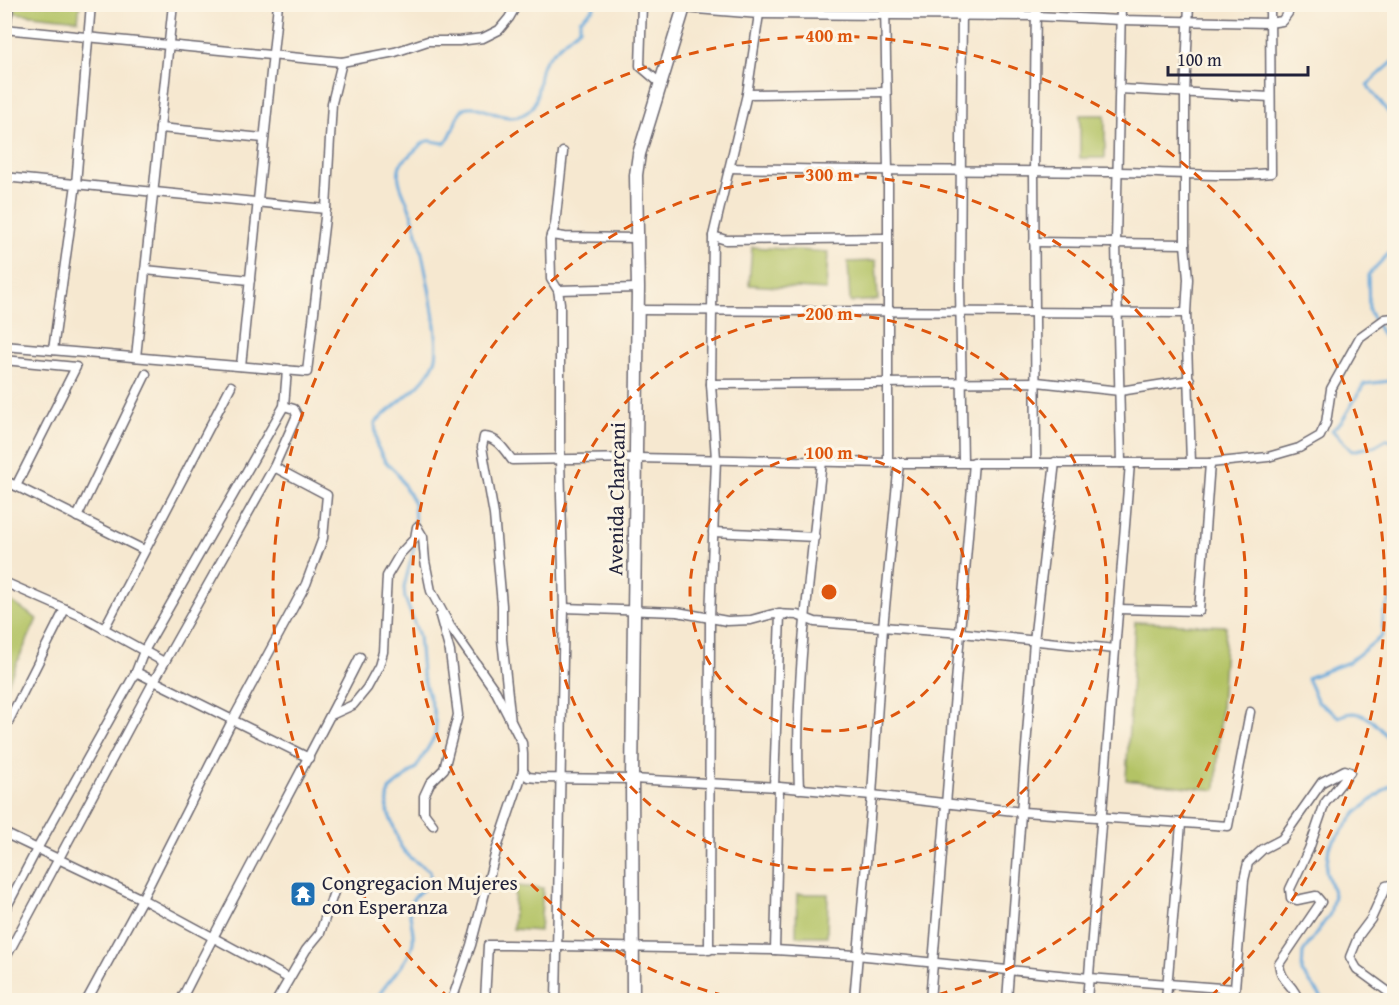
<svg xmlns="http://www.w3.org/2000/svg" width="1399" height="1005" font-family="'Gentium Book Plus',serif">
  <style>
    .green { fill: #b3c365; stroke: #6a7250; stroke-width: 1.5 }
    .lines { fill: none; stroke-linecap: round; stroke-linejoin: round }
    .stream { stroke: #66a9db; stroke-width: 3 }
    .minor-casing { stroke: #6c676f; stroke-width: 11 }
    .secondary-casing { stroke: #6c676f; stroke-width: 15 }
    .minor { stroke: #fff; stroke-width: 8 }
    .secondary { stroke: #fff; stroke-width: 12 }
    .ring { fill: none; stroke: #de560e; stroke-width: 3; stroke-dasharray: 10 8 }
    .labels { text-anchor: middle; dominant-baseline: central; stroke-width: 6; stroke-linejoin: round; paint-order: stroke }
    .street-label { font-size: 21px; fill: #22223b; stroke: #fcf5e5 }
    .poi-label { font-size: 21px; fill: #22223b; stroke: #fcf5e5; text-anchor: start }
    .centre { fill: #de560e; stroke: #fcf5e5; stroke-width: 3 }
    .ring-label { font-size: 18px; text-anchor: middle; font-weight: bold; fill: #de560e; stroke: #fcf5e5; stroke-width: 6; stroke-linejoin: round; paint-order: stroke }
  </style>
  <rect width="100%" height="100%" fill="#fcf5e5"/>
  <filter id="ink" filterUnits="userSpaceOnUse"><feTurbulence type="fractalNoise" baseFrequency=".0167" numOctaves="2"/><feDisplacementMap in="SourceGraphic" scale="12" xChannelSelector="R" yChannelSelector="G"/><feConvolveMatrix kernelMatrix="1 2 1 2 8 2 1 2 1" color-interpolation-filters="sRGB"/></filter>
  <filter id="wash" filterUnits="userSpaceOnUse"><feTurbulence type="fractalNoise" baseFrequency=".008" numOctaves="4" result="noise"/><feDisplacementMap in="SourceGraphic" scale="24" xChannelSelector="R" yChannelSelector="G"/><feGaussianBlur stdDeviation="1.35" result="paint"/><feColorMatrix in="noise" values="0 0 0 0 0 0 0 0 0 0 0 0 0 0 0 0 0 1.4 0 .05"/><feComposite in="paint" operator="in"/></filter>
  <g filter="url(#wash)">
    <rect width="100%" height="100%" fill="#f6e8d0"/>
    <g class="green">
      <path d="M16,5v-1l64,1 -2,15 -63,-7z"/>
      <rect x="1080" y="115" width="25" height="43"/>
      <path d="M752,247l76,5 -2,38 -77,-5z"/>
      <path d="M876,261l2,39 -28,2 -2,-40z"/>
      <path d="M5,597l32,22 -32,70z"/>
      <path d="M1135,622l91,4 -10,164 -90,-10z"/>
      <path d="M515,886l28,2 -3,43 -27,-2z"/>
      <path d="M797,894h31l-1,42h-31z"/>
    </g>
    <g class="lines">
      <g class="stream">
        <path d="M1394,61l-27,24 27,35"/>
        <path d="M1394,248l-26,27 1,36 20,35 1,35 -26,3 -22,37 -10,9 20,21 23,-5 12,-7 7,3"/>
        <path d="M415,527l-1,-24 -17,-30 -12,-12 -8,-15 -2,-23c19,-20 49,-35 60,-62 8,-18 -16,-126 -24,-148 -4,-16 -17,-31 -11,-48 1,-2 24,-24 27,-24 5,-1 12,2 18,2 10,-9 10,-31 20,-35 15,-8 43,23 66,1 8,-8 7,-34 12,-45 5,-9 28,-29 37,-36v-8l14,-12 -1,-4"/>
        <path d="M1394,577l-2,19 -9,18 -1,22 -33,26 -42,16 11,24 21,15c4,-2 11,-4 15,-4 17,1 34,23 40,36"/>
        <path d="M376,1000c10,-20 33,-35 37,-58 2,-14 -7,-28 -1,-41 5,-13 21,-10 18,-30l-21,-14 -8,-10 -14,-38 2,-19 27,-22 19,-32 1,-11 -3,-16 -11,-35 -3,-38 -14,-38 -1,-11 11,-44"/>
        <path d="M1324,1000l-22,-28 1,-20 27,-38 4,-19 -8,-24 3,-24 27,-34 38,-31"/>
      </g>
    </g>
  </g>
  <g filter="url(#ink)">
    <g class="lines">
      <g class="minor-casing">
        <g id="minor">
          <path d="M642,4l-2,62 21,18"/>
          <path d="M885,4l3,167v292"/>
          <path d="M962,4l-2,284 3,174"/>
          <path d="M1036,4l-2,168 2,290"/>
          <path d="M1189,4l-4,89v151l3,35 -2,34 5,150"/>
          <path d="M684,8l75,6 277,2 85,4 148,3 13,-2 6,-8 1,-9"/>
          <path d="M4,29l338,33 53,-10 33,-11h31l24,-3 16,-8 10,-12 8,-14"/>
          <path d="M4,48l5,-44"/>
          <path d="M1120,89l150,8"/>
          <path d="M747,94l139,-2"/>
          <path d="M160,128l104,10"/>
          <path d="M730,168c129,3 258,2 386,4 52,0 104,6 155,1l-1,-169"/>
          <path d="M4,177l322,32"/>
          <path d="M551,235l14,2 72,1"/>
          <path d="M713,236l13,4 160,-2"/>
          <path d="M1034,242l151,2"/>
          <path d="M145,270l105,10"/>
          <path d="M558,290l80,-2"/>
          <path d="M638,310l548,3"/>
          <path d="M4,346l303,26 19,-163 6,-106 10,-41"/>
          <path d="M53,350l23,-166 15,-180"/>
          <path d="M136,357l37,-353"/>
          <path d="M4,360l72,7 -60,119"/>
          <path d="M241,366l37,-362"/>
          <path d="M711,384l326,-2 83,9 70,-11"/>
          <path d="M1121,463l-5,-220 5,-239"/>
          <path d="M4,480l140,70"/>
          <path d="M77,517l69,-143"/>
          <path d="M713,532l102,5"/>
          <path d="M4,582l75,33 85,47"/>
          <path d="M564,608l113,4 50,9 24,-1 22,-6 24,1 18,7 147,11 153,16"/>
          <path d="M1118,609l81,2 11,-148"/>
          <path d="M104,629l127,-243"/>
          <path d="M136,672l173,86"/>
          <path d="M331,715l22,-10 14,-17 12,-22 4,-14 4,-76 13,-22 15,-16 2,-11 6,10 2,24 6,30 19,35 46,66 26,51 1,11v17l-27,80 -25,94 -19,55"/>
          <path d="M511,723l-9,-84v-34l-8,-90 -12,-68 2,-10c13,0 21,14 28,23l125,-2 251,5h322l58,-6 31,-9 21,-12 6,-13 5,-34 29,-52 25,-18 9,-1"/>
          <path d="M4,730l61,-121"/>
          <path d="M523,771l5,6 10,1 94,1 147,8 93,8 151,17 205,14 22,-114"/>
          <path d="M774,787l6,-173"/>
          <path d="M799,789c-5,-109 12,-220 23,-328"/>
          <path d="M433,825l-9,-12v-17l6,-13 14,-14 14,-54 -8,-63 -10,-36"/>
          <path d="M4,833l138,66 146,79"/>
          <path d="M1394,884l-8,2 -15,33 -12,16 -9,22 7,12 37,27"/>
          <path d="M4,912l33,-63 99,-177 8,-21 140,-245 3,-36"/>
          <path d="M709,950l1,-332 6,-159 -5,-75 2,-148 34,-142 12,-80v-10"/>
          <path d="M775,950l4,-163"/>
          <path d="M4,961l150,-280 120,-214 23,-52 -3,-6 -10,-3"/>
          <path d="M87,1000l55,-101 90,-178 74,-137 17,-46 4,-43 -53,-28"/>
          <path d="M181,1000c58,-115 121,-228 179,-343"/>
          <path d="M277,1000l29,-50 14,-17 16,-47"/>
          <path d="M485,1000l3,-55h20l267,5 81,5 233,23 145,11"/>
          <path d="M556,1000l8,-392 -4,-150v-155l-2,-13 -7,-11 -1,-40 5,-14 8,-73"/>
          <path d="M854,1000l18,-205 11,-167 16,-166"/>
          <path d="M930,1000l44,-538"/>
          <path d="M1007,1000l27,-359 21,-179"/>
          <path d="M1087,1000l43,-537"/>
          <path d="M1166,1000l15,-176"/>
          <path d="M1234,1000l10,-120 4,-17 15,-14 19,-10 40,-57 23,-12 5,2 -25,31 -16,46 -19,40 1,9 6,2 19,-4 5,6 -42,62c2,19 15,20 19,36"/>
        </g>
      </g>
      <g class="secondary-casing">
        <path id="secondary" d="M633,1000l-1,-221 6,-491 -2,-113 3,-21 46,-150"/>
      </g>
      <use href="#minor" class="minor"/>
      <use href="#secondary" class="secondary"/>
    </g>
  </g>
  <g class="ring">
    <circle cx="829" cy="592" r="139"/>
    <circle cx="829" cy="592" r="278"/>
    <path d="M742 1000A417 417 0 1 1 916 1000"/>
    <path d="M450 999A556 556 0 1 1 1208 999"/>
  </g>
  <defs>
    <g id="temple-square" transform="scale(1.35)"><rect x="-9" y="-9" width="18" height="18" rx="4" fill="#1f6fb2" stroke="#fcf5e5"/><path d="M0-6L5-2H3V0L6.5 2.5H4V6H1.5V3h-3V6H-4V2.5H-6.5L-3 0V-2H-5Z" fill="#fff"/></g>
  </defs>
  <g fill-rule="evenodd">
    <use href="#temple-square" x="303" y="894"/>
  </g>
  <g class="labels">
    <g class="street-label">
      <text transform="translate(616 499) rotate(-89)">Avenida Charcani</text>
    </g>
    <g class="poi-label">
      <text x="322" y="882">Congregacion Mujeres<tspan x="322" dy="24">con Esperanza</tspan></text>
    </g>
  </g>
  <circle cx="829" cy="592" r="9" class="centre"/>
  <g class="ring-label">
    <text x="829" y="42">400 m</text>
    <text x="829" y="181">300 m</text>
    <text x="829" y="320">200 m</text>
    <text x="829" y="459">100 m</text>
  </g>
  <rect width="1399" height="1005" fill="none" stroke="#fcf5e5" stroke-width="24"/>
  <path d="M1168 66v9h140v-9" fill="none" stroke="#22223b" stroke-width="3"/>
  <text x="1177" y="66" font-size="18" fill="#22223b" stroke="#fcf5e5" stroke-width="4.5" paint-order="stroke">100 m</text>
</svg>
